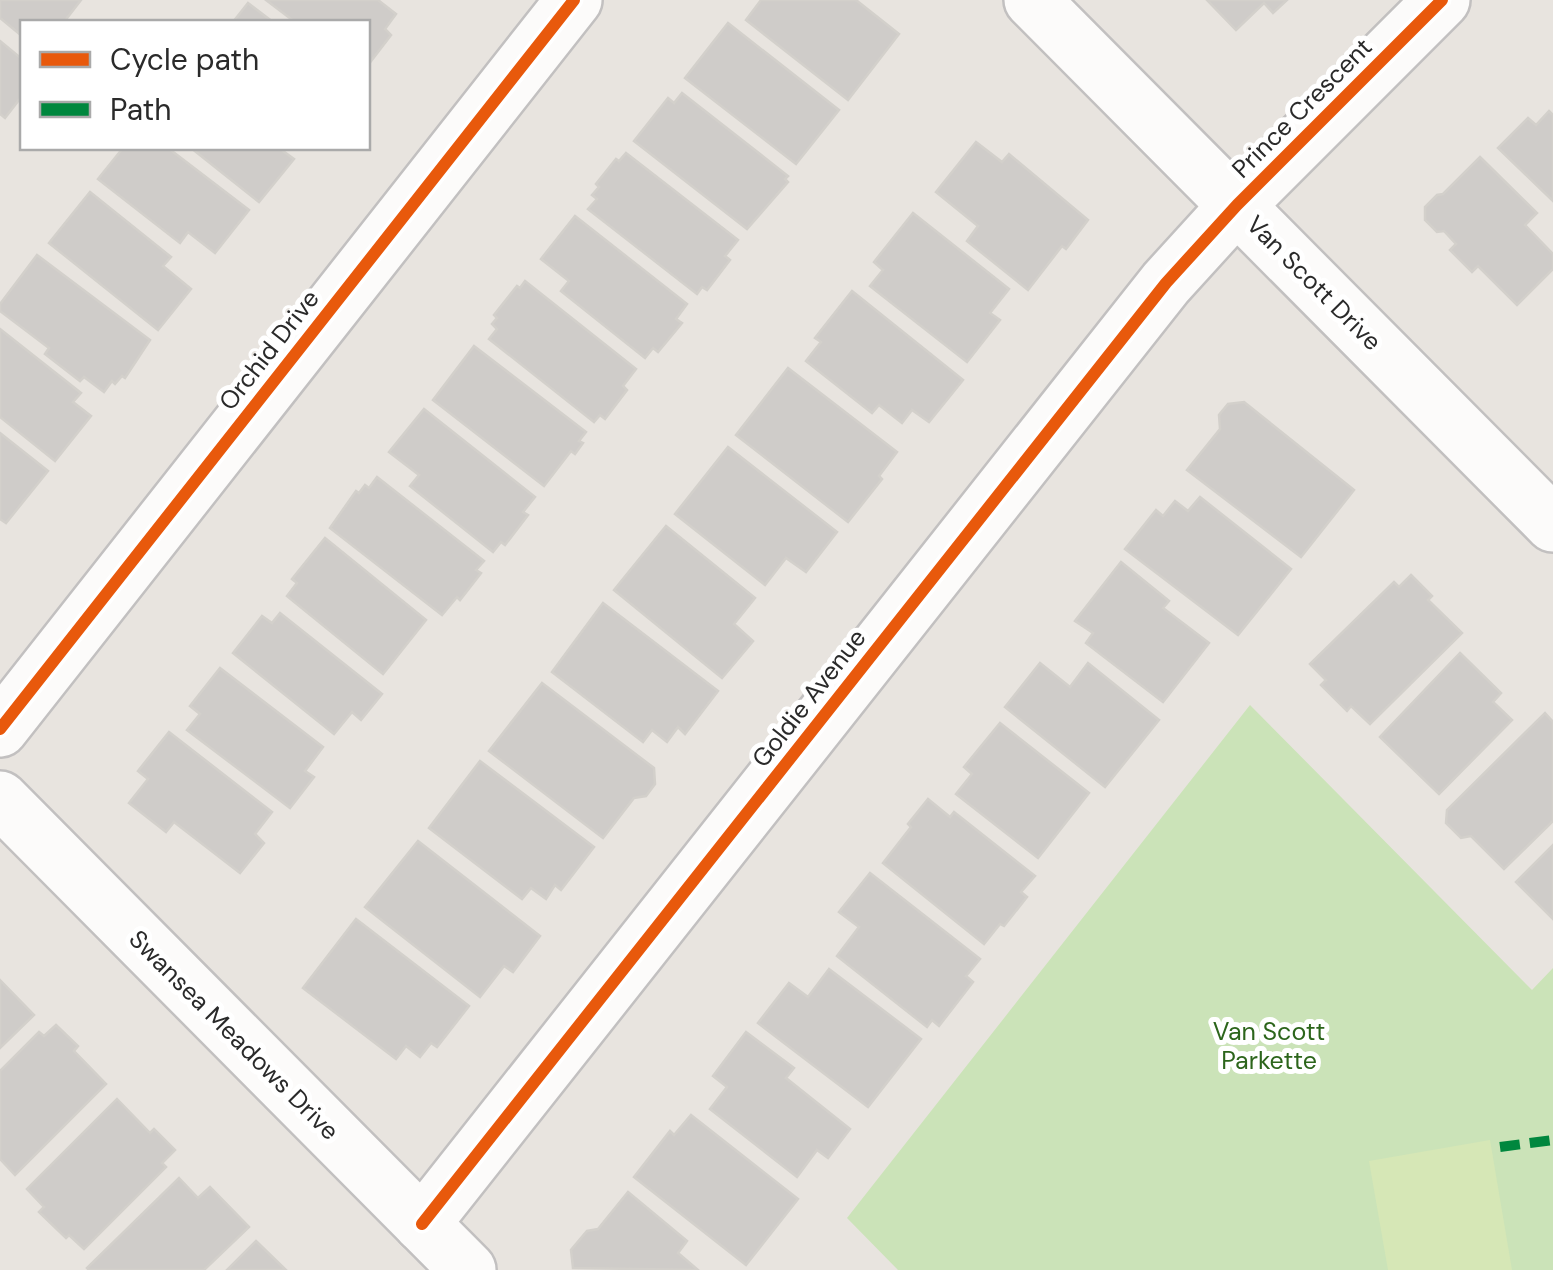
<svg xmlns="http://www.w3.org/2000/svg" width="1553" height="1270" font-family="'DM Sans',sans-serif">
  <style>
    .green { fill: #cbe3b8 }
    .pitch { fill: #d6e7b6 }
    .building { fill: #cfccc9; stroke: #d3d0cb; stroke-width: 2.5 }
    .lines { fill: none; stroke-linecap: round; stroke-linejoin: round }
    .minor-casing { stroke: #c2c0c0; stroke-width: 60 }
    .minor { stroke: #fcfbfa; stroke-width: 55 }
    .quiet { stroke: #00873e; stroke-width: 10; stroke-dasharray: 20 10; stroke-linecap: butt }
    .cycleway-casing { stroke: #fff; stroke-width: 19 }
    .cycleway { stroke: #e8590c; stroke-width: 12 }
    .labels { text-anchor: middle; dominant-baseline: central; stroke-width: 10; stroke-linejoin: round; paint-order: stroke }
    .street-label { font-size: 25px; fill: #2a2a2a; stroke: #fff }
    .park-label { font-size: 25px; fill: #2c651b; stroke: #fff }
  </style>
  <rect width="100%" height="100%" fill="#e8e4df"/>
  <path class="green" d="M1250,705l282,285 21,-22v302h-655l-51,-52z"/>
  <path class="pitch" d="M1490,1140l22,130h-124l-19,-109z"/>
  <g class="building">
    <path d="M0,0h81l-17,22h-42v14l-22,-18z"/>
    <path d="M266,0h112l18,14 -11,15 6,6 -23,30v-43h-73z"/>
    <path d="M761,0h95l43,34 -51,66 -102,-80z"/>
    <path d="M1207,0h80l-14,13 -9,-10 -28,27z"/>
    <path d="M248,3l25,19h-40z"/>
    <path d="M728,23l111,87 -43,54 -111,-86z"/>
    <path d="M0,41l22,18v37l-17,22 -5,-4z"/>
    <path d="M682,93l106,83 -3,3 3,3 -41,47 -113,-88 34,-43 6,5z"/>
    <path d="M1549,111l4,4v86l-55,-53 30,-30 8,7z"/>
    <path d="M976,142l26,20 7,-8 79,66 -22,29 -4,-3 -34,44 -61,-49 11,-15 -42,-34z"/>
    <path d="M123,148h45l81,62 -34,43 -27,-21 -8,11 -82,-64z"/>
    <path d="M191,148h88l15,11 -35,43z"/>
    <path d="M626,153l112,87 -13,16 5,4 -23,30 -5,-3 -5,7 -109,-85 9,-10 -5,-4 7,-8 -3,-3 20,-25 3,2z"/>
    <path d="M1480,157l57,56 -12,12 28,29v15l-36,36 -39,-39 -6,6 -22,-22 6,-6 -12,-13 -7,1 -12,-12v-13l12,-12 6,-1z"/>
    <path d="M90,192l81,65 -8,9 28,23 -33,41 -109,-87z"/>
    <path d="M913,213l96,76 -19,24 10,7 -33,42 -97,-76 13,-16 -9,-8z"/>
    <path d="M575,216l112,88 -11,15 6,4 -24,29 -5,-4 -8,10 -84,-67 8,-10 -28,-22z"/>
    <path d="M37,255l113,85 -25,38 -3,-2 -7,8 -3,-3 -8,11 -20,-15 -4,4 -35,-27 4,-6 -49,-37v-7z"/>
    <path d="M525,281l111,88 -13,17 4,4 -22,29 -5,-4 -6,7 -105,-83 8,-10 -5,-5 5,-6 -3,-3 23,-29 3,2z"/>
    <path d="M852,291l111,89 -34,42 -17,-12 -10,13 -23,-18 -7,8 -66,-52 15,-19 -6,-4z"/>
    <path d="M0,329l81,64 -8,9 18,14 -36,45 -55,-44z"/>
    <path d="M474,346l112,86 -7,9 4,2 -8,11 -4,-3 -27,35 -111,-86z"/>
    <path d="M788,368l109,84 -18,24 3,3 -34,43 -112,-87z"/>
    <path d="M1244,402l110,88 -53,67 -114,-87 33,-41 -1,-14 9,-11z"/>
    <path d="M424,409l111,88 -12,15 5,3 -23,30 -4,-3 -8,10 -83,-66 9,-11 -30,-23z"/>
    <path d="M0,433l48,38 -42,52 -6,-4z"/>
    <path d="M728,447l109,85 -31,40 -20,-14 -21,27 -90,-71z"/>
    <path d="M377,477l107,84 -8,9 5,3 -21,27 -3,-3 -15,18 -112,-87 26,-37 3,2 6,-8 4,3z"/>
    <path d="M1200,497l91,72 -53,66 -113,-86 31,-39 7,6 12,-15 13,10z"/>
    <path d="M666,526l89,72 -21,26 19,17 -31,37 -108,-88z"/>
    <path d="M325,538l101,82 -43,54 -96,-78 10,-13 -5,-4z"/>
    <path d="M1121,562l48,39 -6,7 46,35 -46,59 -77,-59 7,-10 -18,-12z"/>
    <path d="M1411,575l21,21 -4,4 34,33 -92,91 -19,-18 -4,5 -26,-26 5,-5 -16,-16 84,-82 5,5z"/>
    <path d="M603,603l115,88 -33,43 -7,-7 -11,15 -15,-12 -9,12 -91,-70z"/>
    <path d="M280,613l102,81 -21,26 -9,-8 -18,22 -101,-81 29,-37 10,7z"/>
    <path d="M1460,653l41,40 -8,9 19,18 -73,74 -59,-57z"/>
    <path d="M1040,663l30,24 18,-24 71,57 -54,67 -100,-80z"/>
    <path d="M220,668l103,79 -18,24 9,6 -24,31 -103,-78 13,-16 -10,-8z"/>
    <path d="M542,683l112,85 1,16 -9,12 -12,2 -31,40 -114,-87z"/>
    <path d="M1545,713l8,9v99l-49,48 -33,-33 -10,2 -15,-15 1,-13z"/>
    <path d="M1000,723l89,70 -51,65 -82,-64 16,-20 -8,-7z"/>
    <path d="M169,732l103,80 -17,22 9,9 -24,30 -66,-51 -8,10 -37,-29 19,-24 -10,-8z"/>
    <path d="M480,761l114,86 -33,43 -6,-5 -9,14 -15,-11 -9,11 -93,-71z"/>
    <path d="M928,799l22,18 4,-5 81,64 -14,16 6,5 -23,29 -4,-2 -16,20 -101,-81 28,-36 -3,-3z"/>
    <path d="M418,841l122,95 -27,36 -9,-6 -24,31 -115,-90z"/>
    <path d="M1553,845v74l-37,-37z"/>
    <path d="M870,873l110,86 -14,17 7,6 -34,44 -7,-6 -5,7 -90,-71 22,-29 -20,-15z"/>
    <path d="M356,919l113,87 -32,41 -6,-4 -11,14 -14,-11 -10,13 -93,-71z"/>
    <path d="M829,969l92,70 -53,68 -110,-84 31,-40 19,14z"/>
    <path d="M0,980l34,35 -34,33z"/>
    <path d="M56,1025l22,21 -4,5 32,33 -91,91 -15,-16v-88l39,-39 5,4z"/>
    <path d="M746,1032l48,36 -8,10 64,51 -22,29 -11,-8 -20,27 -87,-68 17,-22 -14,-11z"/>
    <path d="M117,1099l33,34 4,-4 21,21 -13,13 4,4 -82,82 -15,-14 -3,3 -27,-26 5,-5 -17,-18z"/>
    <path d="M691,1115l107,84 -52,66 -112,-88 36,-46 4,4z"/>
    <path d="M179,1178l19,20 12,-11 39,40 -45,43h-115l-2,-2z"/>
    <path d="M628,1192l59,49 -9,12 20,17 -125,-2 -2,-18 16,-19 11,-2z"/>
    <path d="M256,1241l30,29h-59z"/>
  </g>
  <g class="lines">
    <g class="minor-casing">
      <g id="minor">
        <path d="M1032,0l521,524"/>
        <path d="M0,729l574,-729"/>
        <path d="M0,799l468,471"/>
        <path d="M422,1224l744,-941 71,-78 205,-205"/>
      </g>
    </g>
    <use href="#minor" class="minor"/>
    <path class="quiet" d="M1500,1147l53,-7"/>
    <g class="cycleway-casing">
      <g id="cycleway">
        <path d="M0,729l574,-729"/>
        <path d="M422,1224l744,-941 71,-78 205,-205"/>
      </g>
    </g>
    <use href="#cycleway" class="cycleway"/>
  </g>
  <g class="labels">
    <g class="street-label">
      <text transform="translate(1302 108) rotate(-45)">Prince Crescent</text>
      <text transform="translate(1314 283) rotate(45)">Van Scott Drive</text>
      <text transform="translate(269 350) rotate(-52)">Orchid Drive</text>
      <text transform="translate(809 698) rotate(-52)">Goldie Avenue</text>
      <text transform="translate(234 1035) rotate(45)">Swansea Meadows Drive</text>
    </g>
    <g class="park-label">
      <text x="1269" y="1031">Van Scott<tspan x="1269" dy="29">Parkette</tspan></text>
    </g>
  </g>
  <rect x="20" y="20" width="350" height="130" fill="#ffffff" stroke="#aaaaaa" stroke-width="2.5"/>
  <rect x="40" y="52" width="50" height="15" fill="#e8590c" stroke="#aaaaaa" stroke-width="2.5"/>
  <text x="110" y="70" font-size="30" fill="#2a2a2a">Cycle path</text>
  <rect x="40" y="102" width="50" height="15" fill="#00873e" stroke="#aaaaaa" stroke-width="2.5"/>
  <text x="110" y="120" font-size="30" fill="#2a2a2a">Path</text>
</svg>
